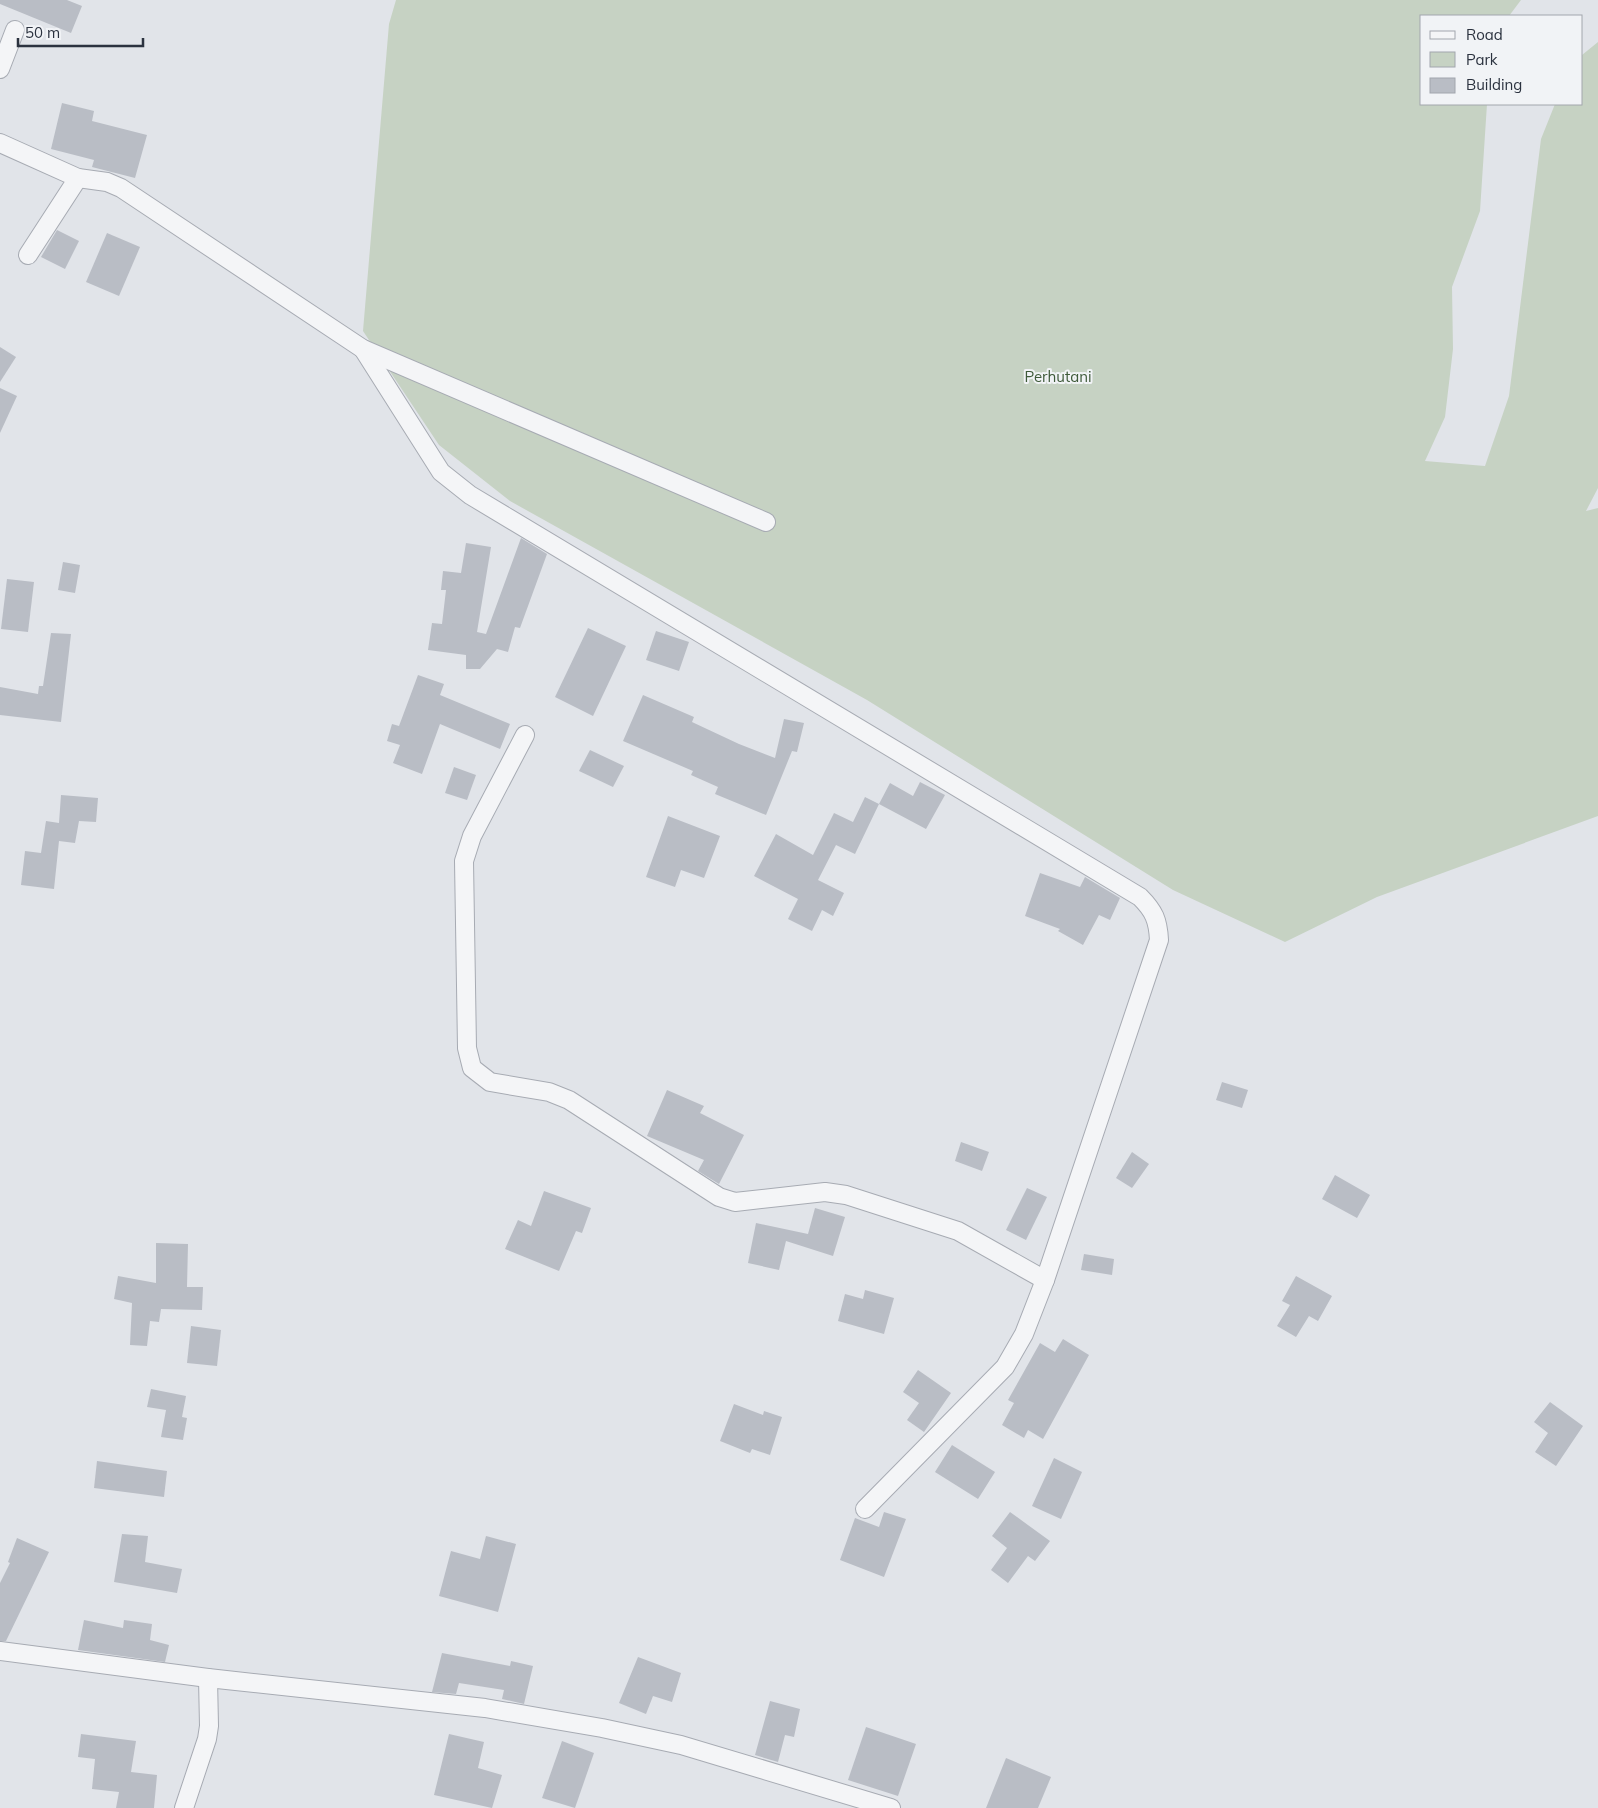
<svg xmlns="http://www.w3.org/2000/svg" width="1598" height="1808" font-family="Mulish,sans-serif">
  <style>
    .green { fill: #c6d2c3 }
    .building { fill: #b9bdc5 }
    .lines { fill: none; stroke-linecap: round; stroke-linejoin: round }
    .street-casing { stroke: #a7abb3; stroke-width: 20 }
    .street { stroke: #f4f5f7; stroke-width: 18 }
    .labels { text-anchor: middle; dominant-baseline: central; stroke-width: 4; stroke-linejoin: round; paint-order: stroke }
    .park-label { font-size: 15px; fill: #3e5a39; stroke: #f1f3f6 }
  </style>
  <rect width="100%" height="100%" fill="#e1e4e9"/>
  <path class="green" d="M396,0h1125l-12,16h-87v88h65l-7,107 -28,76 1,62 -8,68 -20,44 60,5 24,-70 32,-257 14,-35h27v-49l16,-13v446l-12,23 12,-3v308l-221,81 -92,45 -112,-52 -306,-190 -357,-199 -71,-56 -76,-114 26,-307z"/>
  <g class="building">
    <path d="M0,0h67l15,6 -11,27 -71,-29z"/>
    <path d="M62,103l32,8 -2,10 55,14 -12,43 -43,-11 2,-7 -43,-11z"/>
    <path d="M57,230l22,11 -14,28 -24,-12z"/>
    <path d="M107,233l33,14 -21,49 -33,-14z"/>
    <path d="M0,347l16,10 -16,25z"/>
    <path d="M0,388l17,8 -17,37z"/>
    <path d="M521,538l26,16 -27,74 -5,-1 -7,25 -11,-3 -17,20h-14v-14l-38,-5 4,-27 10,1 4,-34h-5l2,-19 18,2 5,-30 25,4 -14,85 9,2z"/>
    <path d="M63,562l17,3 -5,28 -17,-3z"/>
    <path d="M7,579l27,3 -6,50 -27,-3z"/>
    <path d="M588,628l38,18 -33,70 -38,-19z"/>
    <path d="M656,631l33,11 -10,29 -33,-11z"/>
    <path d="M51,633l20,1 -10,88 -61,-7v-28l38,7 1,-8h4z"/>
    <path d="M418,675l26,9 -4,11 70,29 -10,25 -60,-25 -18,50 -29,-11 7,-18 -13,-4 5,-17 7,2z"/>
    <path d="M643,695l51,22 -2,5 47,22 36,14 9,-39 20,4 -7,29 -5,-1 -26,64 -51,-21 3,-7 -27,-12 2,-4 -70,-30z"/>
    <path d="M590,750l34,16 -11,21 -34,-16z"/>
    <path d="M454,767l22,8 -9,25 -22,-7z"/>
    <path d="M920,782l25,13 -19,34 -47,-25 11,-21 23,13z"/>
    <path d="M61,795l37,3 -2,24 -17,-1 -4,22 -16,-2 -5,48 -33,-4 4,-34 16,2 5,-32 13,2z"/>
    <path d="M865,797l14,7 -24,50 -19,-9 -18,35 26,13 -11,23 -11,-6 -10,21 -24,-12 10,-20 -44,-23 22,-42 37,21 21,-42 19,9z"/>
    <path d="M668,816l52,20 -16,42 -23,-8 -6,17 -29,-10z"/>
    <path d="M1040,873l40,14 5,-10 35,21 -10,22 -11,-5 -16,30 -25,-14 2,-2 -35,-13z"/>
    <path d="M1222,1082l26,8 -6,18 -26,-8z"/>
    <path d="M667,1090l37,16 -4,7 44,22 -25,49 -21,-13 6,-11 -57,-24z"/>
    <path d="M961,1142l28,10 -7,19 -27,-10z"/>
    <path d="M1132,1152l17,12 -17,24 -16,-10z"/>
    <path d="M1335,1175l35,20 -13,23 -35,-19z"/>
    <path d="M1027,1188l20,9 -21,43 -20,-10z"/>
    <path d="M544,1191l47,17 -9,25 -6,-2 -17,40 -54,-22 13,-29 13,6z"/>
    <path d="M815,1208l30,9 -12,39 -47,-15 -7,29 -31,-7 8,-40 52,11z"/>
    <path d="M156,1243l32,1 -1,43h16l-1,23 -41,-1 -2,13 -9,-1 -3,25 -17,-1 2,-42 -18,-4 4,-23 38,7z"/>
    <path d="M1084,1254l30,5 -2,16 -31,-5z"/>
    <path d="M1296,1276l36,20 -14,25 -9,-5 -13,21 -19,-11 13,-21 -8,-4z"/>
    <path d="M865,1290l29,8 -10,36 -46,-13 7,-27 18,5z"/>
    <path d="M191,1326l30,4 -4,36 -30,-3z"/>
    <path d="M1063,1339l26,16 -46,84 -15,-9 -4,8 -22,-13 12,-22 -6,-3 32,-57 15,9z"/>
    <path d="M918,1370l33,23 -27,39 -17,-12 12,-17 -16,-11z"/>
    <path d="M151,1389l35,7 -4,21 5,1 -4,22 -22,-3 5,-27 -19,-3z"/>
    <path d="M1550,1402l33,24 -27,40 -21,-14 13,-19 -14,-11z"/>
    <path d="M734,1404l29,11 1,-4 18,6 -12,38 -18,-6 -2,4 -30,-12z"/>
    <path d="M952,1445l43,27 -17,27 -43,-27z"/>
    <path d="M1054,1458l28,14 -21,47 -29,-13z"/>
    <path d="M97,1461l70,10 -3,26 -70,-9z"/>
    <path d="M884,1512l22,7 -22,58 -44,-17 15,-42 24,9z"/>
    <path d="M1010,1512l40,29 -15,20 -7,-5 -20,27 -17,-13 16,-22 -15,-12z"/>
    <path d="M122,1534l26,2 -3,26 37,7 -5,24 -63,-11z"/>
    <path d="M486,1536l30,8 -18,68 -59,-16 12,-45 29,8z"/>
    <path d="M17,1538l32,14 -43,89h-6v-58l10,-20 -2,-1z"/>
    <path d="M84,1620l39,8 1,-8 28,4 -2,16 19,5 -4,17 -87,-12z"/>
    <path d="M442,1653l68,13 1,-5 22,5 -9,38 -22,-5 2,-9 -45,-7 -3,11 -24,-2z"/>
    <path d="M638,1657l43,16 -9,29 -19,-6 -7,18 -27,-11z"/>
    <path d="M770,1701l30,8 -6,28 -9,-2 -7,27 -23,-7z"/>
    <path d="M866,1727l50,17 -18,52 -50,-16z"/>
    <path d="M81,1734l55,7 -5,31 26,3 -3,33h-38l3,-16 -27,-3 3,-30 -17,-2z"/>
    <path d="M449,1734l35,8 -6,26 24,7 -10,33 -58,-13z"/>
    <path d="M562,1741l32,12 -19,55 -33,-10z"/>
    <path d="M1006,1758l45,19 -13,31h-52z"/>
  </g>
  <g class="lines">
    <g class="street-casing">
      <g id="street">
        <path d="M0,69l15,-39"/>
        <path d="M0,143l78,35 29,4 14,6 242,161 403,173"/>
        <path d="M28,255l50,-77"/>
        <path d="M363,349l78,123 29,23 670,402c14,14 18,23 19,43l-114,340 -21,54 -19,33 -140,142"/>
        <path d="M525,735l-53,101 -8,25 3,187 5,20 18,14 59,10 20,8 150,97 16,5 90,-10 21,3 112,36 87,49"/>
        <path d="M0,1651l208,27 277,30 117,20 79,17 210,63"/>
        <path d="M184,1808l23,-69 2,-13 -1,-48"/>
      </g>
    </g>
    <use href="#street" class="street"/>
  </g>
  <g class="labels">
    <g class="park-label">
      <text x="1058" y="376">Perhutani</text>
    </g>
  </g>
  <rect x="1420" y="15" width="162" height="90" fill="#f1f3f6" stroke="#a2a6ad"/>
  <rect x="1430" y="31" width="25" height="8" fill="#f4f5f7" stroke="#a2a6ad"/>
  <text x="1466" y="40" font-size="15" fill="#2b323f">Road</text>
  <rect x="1430" y="52" width="25" height="15" fill="#c6d2c3" stroke="#a2a6ad"/>
  <text x="1466" y="65" font-size="15" fill="#2b323f">Park</text>
  <rect x="1430" y="78" width="25" height="15" fill="#b9bdc5" stroke="#a2a6ad"/>
  <text x="1466" y="90" font-size="15" fill="#2b323f">Building</text>
  <path d="M18 38v8h125v-8" fill="none" stroke="#2b323f" stroke-width="2.5"/>
  <text x="25" y="38" font-size="15" fill="#2b323f" stroke="#f1f3f6" stroke-width="4" paint-order="stroke">50 m</text>
</svg>
